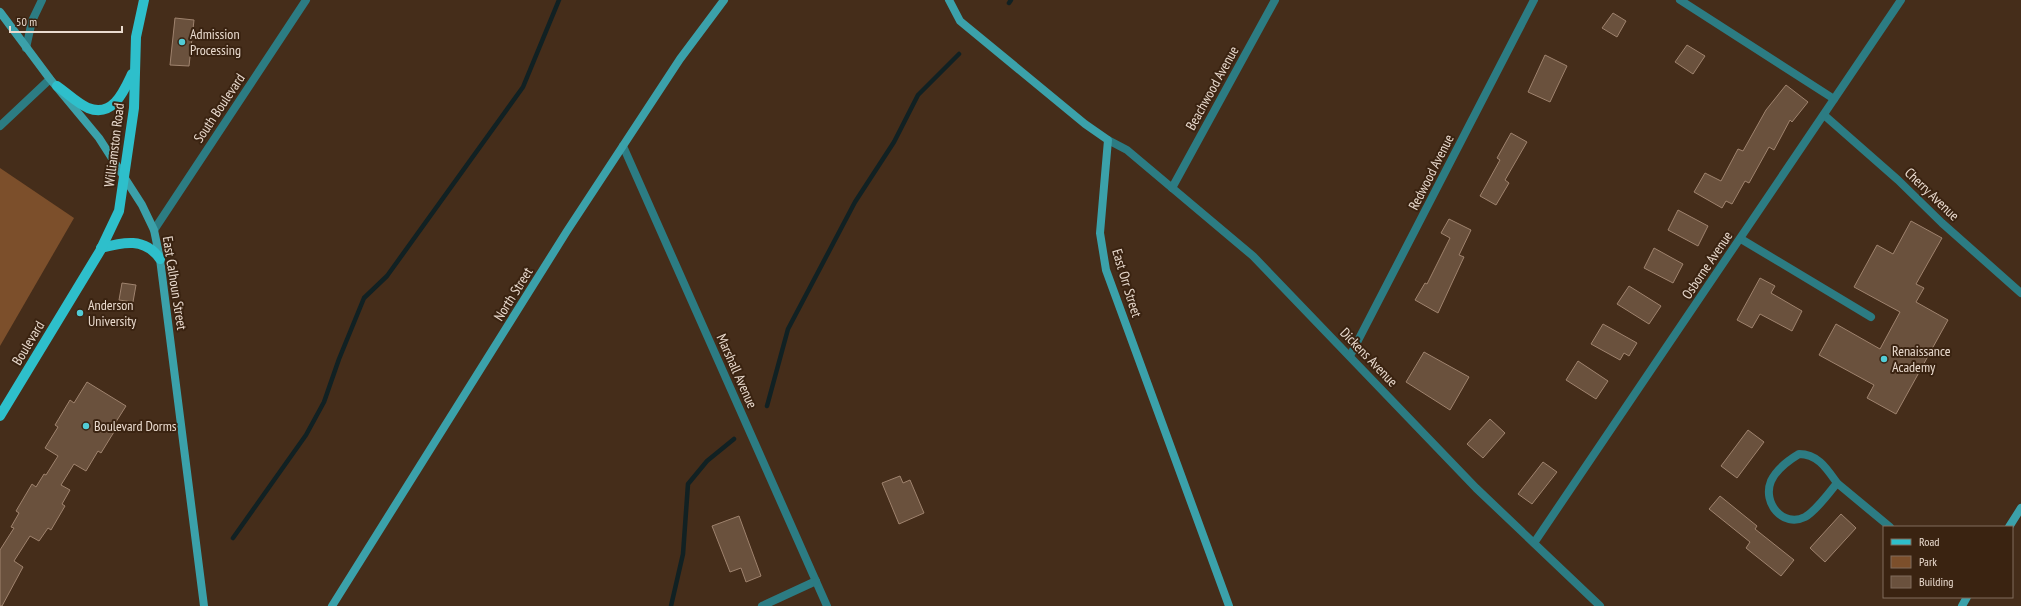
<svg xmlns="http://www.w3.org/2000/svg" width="2021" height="606" font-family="'PT Sans Narrow',sans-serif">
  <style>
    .green { fill: #7c4f2b }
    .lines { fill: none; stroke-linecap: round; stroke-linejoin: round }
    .stream { stroke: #112123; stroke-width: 4.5 }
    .building { fill: #6a513d; stroke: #9f836e }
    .lane { stroke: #2c7c83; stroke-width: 8 }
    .street { stroke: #2c7c83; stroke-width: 8 }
    .secondary { stroke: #3ba1aa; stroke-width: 8 }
    .primary { stroke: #2ebfcb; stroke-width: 10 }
    .poi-dot { fill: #52ccd6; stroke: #3a2311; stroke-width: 1.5 }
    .labels { text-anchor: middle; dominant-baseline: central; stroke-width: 4; stroke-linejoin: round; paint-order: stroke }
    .poi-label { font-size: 14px; fill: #eadbcf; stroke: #3a2311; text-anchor: start }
    .street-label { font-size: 14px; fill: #eadbcf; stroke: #3a2311 }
  </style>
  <rect width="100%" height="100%" fill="#452d1a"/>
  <path class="green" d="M0,168l74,50 -74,128z"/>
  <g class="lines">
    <g class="stream">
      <path d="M1009,3l2,-3"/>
      <path d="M767,406l21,-77 67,-127 39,-60 24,-47 41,-41"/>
      <path d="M233,538l73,-103 18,-33 15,-43 25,-61 23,-22 136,-189 36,-87"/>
      <path d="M671,606l12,-52 5,-70 19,-23 27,-22"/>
    </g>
  </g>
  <g class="building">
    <path d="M1613,13l13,8 -9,16 -15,-9z"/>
    <path d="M175,18l19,2 -5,46 -19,-1z"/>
    <path d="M1687,45l18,11 -12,18 -18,-12z"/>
    <path d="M1545,55l22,11 -17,36 -22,-10z"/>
    <path d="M1786,85l22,17 -16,20 -2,-2 -16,30 -5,-3 -20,36 -4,-2 -13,23 -6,-3 -4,7 -28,-16 11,-19 16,8 17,-32 5,2 23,-41z"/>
    <path d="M1511,133l16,9 -22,38 4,3 -13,22 -16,-9 20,-36 -3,-2z"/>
    <path d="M1678,210l30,16 -10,20 -30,-16z"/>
    <path d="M1449,219l22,11 -12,25 5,2 -26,56 -23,-13 10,-17 2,1 23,-46 -9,-5z"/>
    <path d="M1911,221l31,17 -26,46 8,4 -8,14 32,18 -52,94 -29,-16 7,-13 -55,-30 17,-31 44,25 20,-37 -46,-25 23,-42 16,9z"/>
    <path d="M1654,248l29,16 -10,19 -29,-15z"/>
    <path d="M1760,278l15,8 -4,7 31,18 -10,20 -32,-17 -8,14 -15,-8z"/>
    <path d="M122,283l14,2 -3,17 -14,-2z"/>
    <path d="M1629,286l32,20 -12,18 -32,-20z"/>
    <path d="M1603,324l34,19 -8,13 -5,-3 -4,7 -29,-16z"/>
    <path d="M1424,352l45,25 -19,33 -44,-28z"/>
    <path d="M1578,361l30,20 -12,18 -30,-19z"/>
    <path d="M87,382l39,24 -12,19 3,2 -16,26 -3,-2 -12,20 -12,-7 -13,21 9,5 -8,14 3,2 -14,24 -3,-2 -9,13 -9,-5 -16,25 9,6 -21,39h-2v-56l14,-22 -3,-1 8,-14 -3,-2 16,-27 4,3 8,-13 2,1 12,-19 -13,-8 13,-21 -3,-2 15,-25 4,3z"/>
    <path d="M1490,419l15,14 -22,25 -16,-14z"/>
    <path d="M1748,430l16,12 -27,36 -16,-12z"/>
    <path d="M1543,462l14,10 -25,32 -14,-10z"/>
    <path d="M900,476l3,7 7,-3 14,33 -25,11 -17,-41z"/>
    <path d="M1720,496l37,30 -2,3 39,31 -13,16 -35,-28 4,-6 -41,-33z"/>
    <path d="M1841,514l15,14 -31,34 -15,-14z"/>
    <path d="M739,516l22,60 -15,6 -5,-14 -11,4 -18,-46z"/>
  </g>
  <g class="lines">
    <g class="lane">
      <path d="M26,48l6,-27 10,-21"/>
      <path d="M0,126l50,-47"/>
      <path d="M1741,239l130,78"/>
      <path d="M1799,454c19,0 28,15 38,29 -8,10 -21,28 -32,34 -22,11 -43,-14 -34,-36 5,-11 18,-21 28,-27z"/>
    </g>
    <g class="street">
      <path d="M1680,0l154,99"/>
      <path d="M1824,115l74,65 44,43 79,70"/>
      <path d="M1108,140l19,10 126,106 223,232 124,118"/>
      <path d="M623,146l204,460"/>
      <path d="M1172,188l103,-188"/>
      <path d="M154,230l152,-230"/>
      <path d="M1350,356l184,-356"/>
      <path d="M1837,483l53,44"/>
      <path d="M1534,543l367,-543"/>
      <path d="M762,606l54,-25"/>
    </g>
    <g class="secondary">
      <path d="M949,0l11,21 125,103 23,16 -8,93 6,37 123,336"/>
      <path d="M0,12l50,67 49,59 43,67 12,25 6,29 44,347"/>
      <path d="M2009,527l12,-19"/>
      <path d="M332,606l235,-375 113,-172 44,-59"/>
      <path d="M1962,606l5,-9"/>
    </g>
    <g class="primary">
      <path d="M57,86c10,7 20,17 31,22 25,10 36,-17 44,-34"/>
      <path d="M101,248c22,-6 44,-11 59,11"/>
      <path d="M0,416l100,-165 19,-40 15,-103 2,-71 8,-37"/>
    </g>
  </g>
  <g class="poi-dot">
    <circle cx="182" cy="42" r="4"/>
    <circle cx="80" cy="313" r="4"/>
    <circle cx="1884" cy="359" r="4"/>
    <circle cx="86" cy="426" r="4"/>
  </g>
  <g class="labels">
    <g class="poi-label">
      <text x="190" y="34">Admission<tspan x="190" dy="16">Processing</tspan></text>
      <text x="88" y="305">Anderson<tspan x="88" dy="16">University</tspan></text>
      <text x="1892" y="351">Renaissance<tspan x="1892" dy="16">Academy</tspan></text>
      <text x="94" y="426">Boulevard Dorms</text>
    </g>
    <g class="street-label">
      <text transform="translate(1212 88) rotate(-61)">Beachwood Avenue</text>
      <text transform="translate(219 108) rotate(-56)">South Boulevard</text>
      <text transform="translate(114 145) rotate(-83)">Williamston Road</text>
      <text transform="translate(1431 172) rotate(-63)">Redwood Avenue</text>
      <text transform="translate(1932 194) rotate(44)">Cherry Avenue</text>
      <text transform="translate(1707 265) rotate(-56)">Osborne Avenue</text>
      <text transform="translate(175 283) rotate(81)">East Calhoun Street</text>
      <text transform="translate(1127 283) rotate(73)">East Orr Street</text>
      <text transform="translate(513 294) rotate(-58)">North Street</text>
      <text transform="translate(28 343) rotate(-59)">Boulevard</text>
      <text transform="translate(1369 357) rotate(46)">Dickens Avenue</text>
      <text transform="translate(737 371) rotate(66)">Marshall Avenue</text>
    </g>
  </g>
  <rect x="1883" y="526" width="130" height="72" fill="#3a2311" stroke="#806d5d"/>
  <rect x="1891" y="539" width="20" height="6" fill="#2ebfcb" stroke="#806d5d"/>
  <text x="1919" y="546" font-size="12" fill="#eadbcf">Road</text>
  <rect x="1891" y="556" width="20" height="12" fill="#7c4f2b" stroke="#806d5d"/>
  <text x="1919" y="566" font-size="12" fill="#eadbcf">Park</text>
  <rect x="1891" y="576" width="20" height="12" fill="#6a513d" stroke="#806d5d"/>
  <text x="1919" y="586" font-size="12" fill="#eadbcf">Building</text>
  <path d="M10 26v6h112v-6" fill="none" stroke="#eadbcf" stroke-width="2"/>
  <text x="16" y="26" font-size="12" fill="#eadbcf" stroke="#3a2311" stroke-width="3" paint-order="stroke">50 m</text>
</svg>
